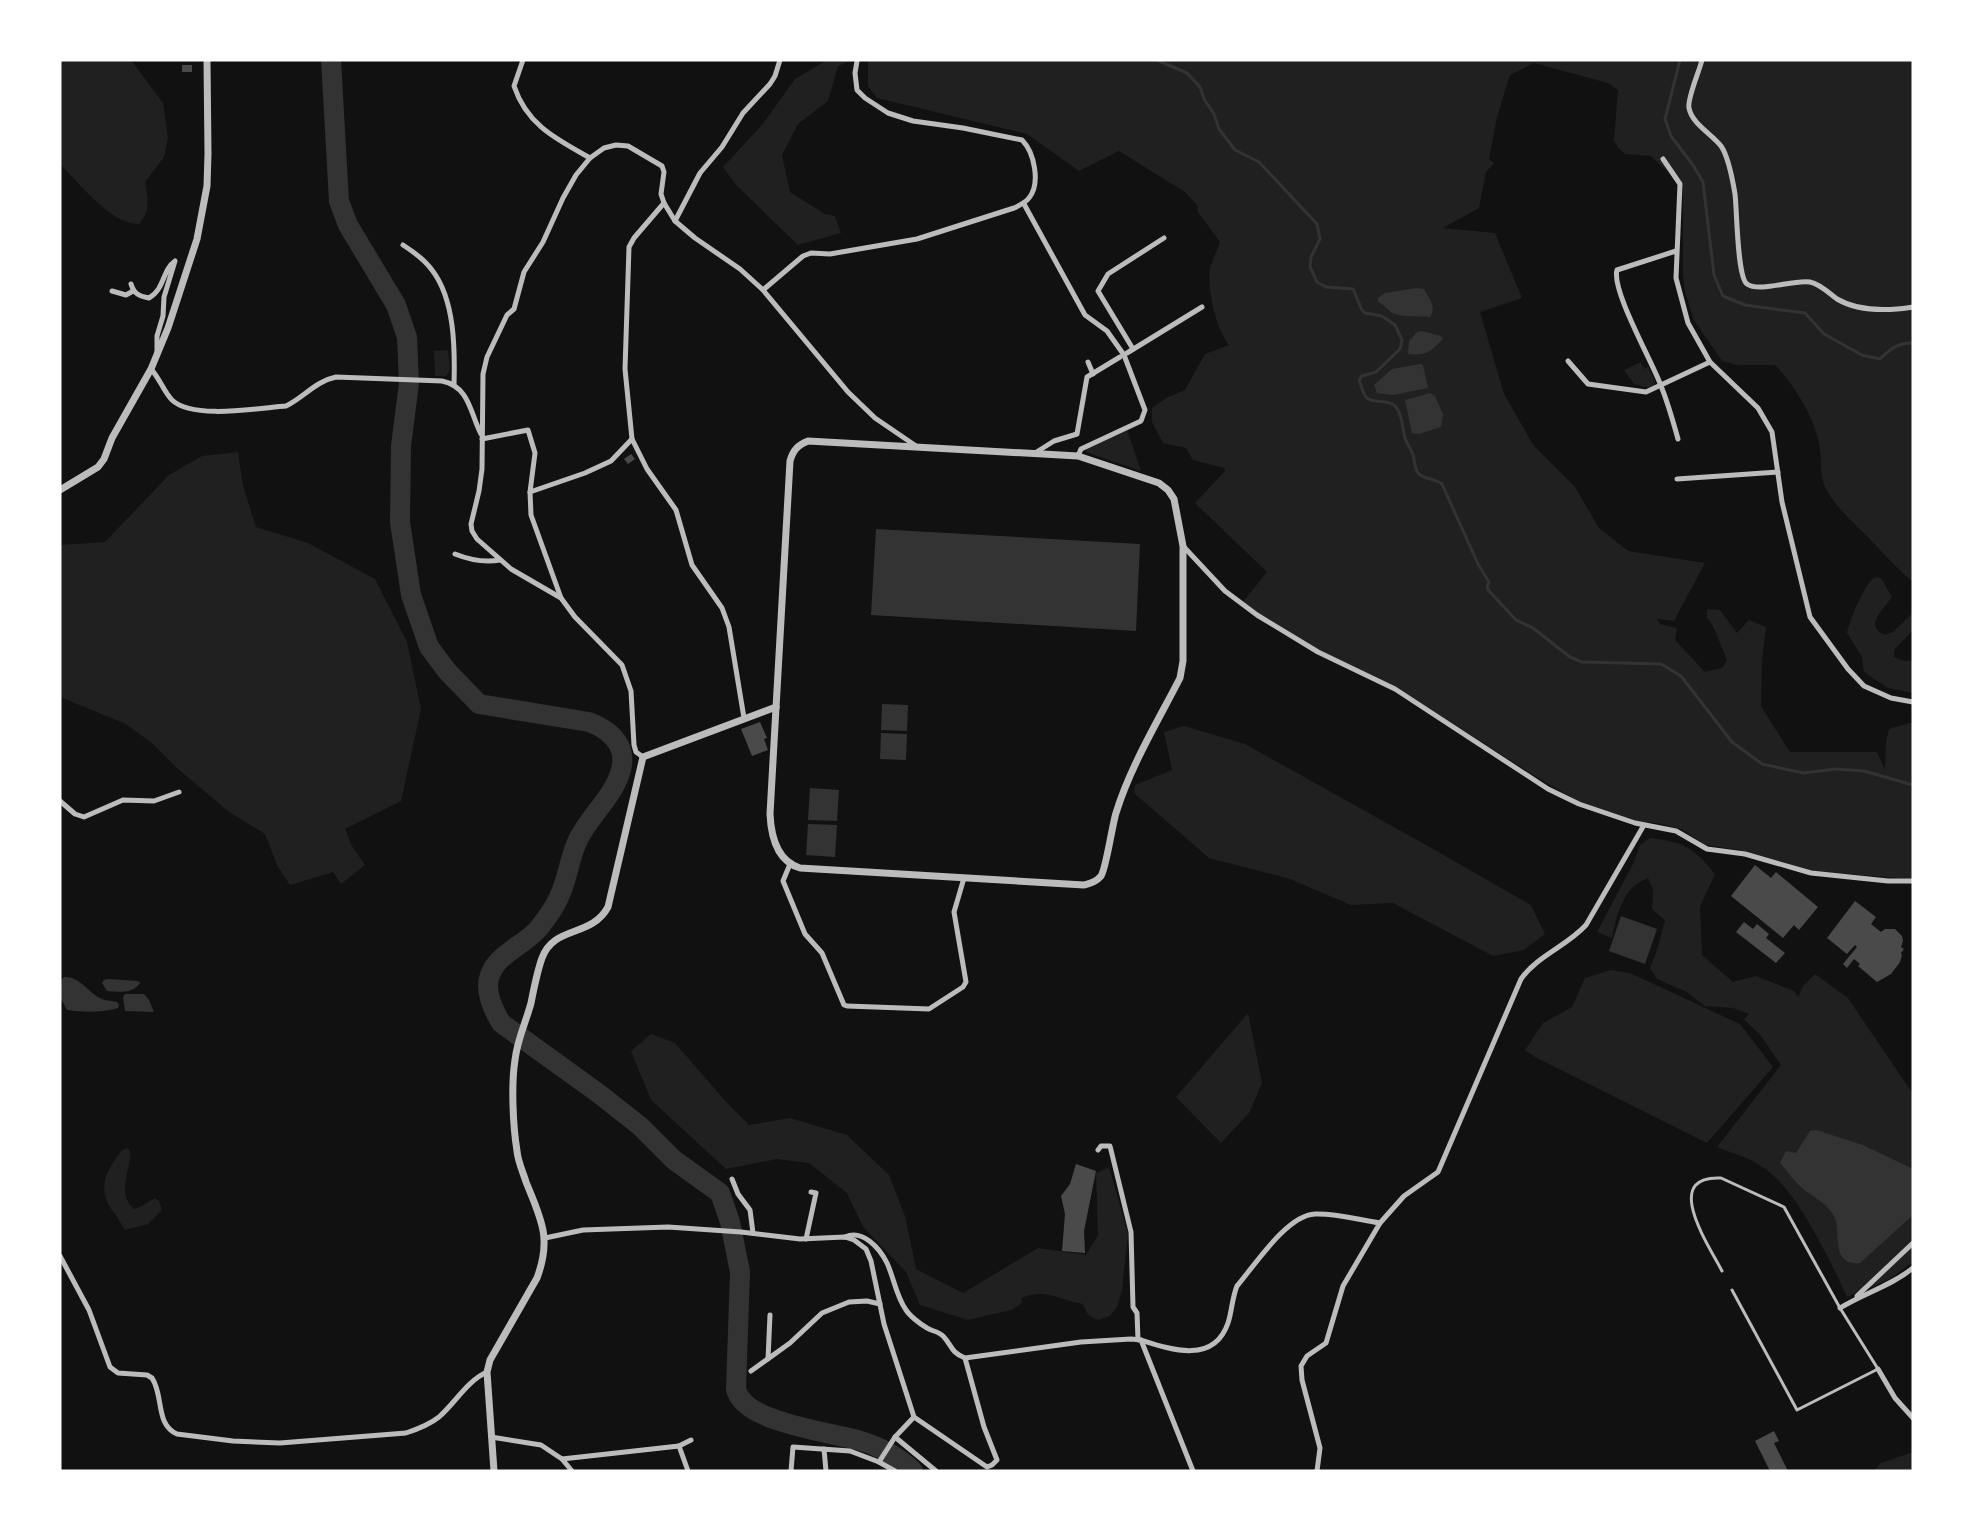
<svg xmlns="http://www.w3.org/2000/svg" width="1973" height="1531" font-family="Mulish,sans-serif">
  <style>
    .green { fill: #202020 }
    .water { fill: #333 }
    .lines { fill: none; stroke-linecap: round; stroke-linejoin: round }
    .stream { stroke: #333; stroke-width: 3 }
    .river { stroke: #333; stroke-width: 20 }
    .building { fill: #4a4a4a }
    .service { stroke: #bcbcbc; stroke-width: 3 }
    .minor { stroke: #bcbcbc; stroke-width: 5 }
    .tertiary { stroke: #bcbcbc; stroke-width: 7 }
  </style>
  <rect width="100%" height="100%" fill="#111"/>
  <g class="green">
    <path d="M60,60h71l32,43 5,35 -4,19 -19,25c3,17 6,28 -6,42 -26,2 -61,-42 -79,-60z"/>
    <path d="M827,60h25l-14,6 -10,35 -30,23 -16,31 8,37 35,22 10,2 6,17 -43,12 -62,-60 -13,-18 39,-42 33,-46z"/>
    <path d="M868,60h1045v522c-17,-14 -30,-29 -45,-45 -15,-15 -32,-29 -42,-48 -7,-13 -4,-27 -6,-40 -3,-27 -26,-65 -45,-84h-38l-15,-4 -28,-41 -9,-28 -2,-17v-87l-10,-12 -22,-20 -26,-2 -7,-6 -4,-8 4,-50 -10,-7 -74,-20 -24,12 -13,42 -8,42 5,4 -8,9 -7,36 -36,20 52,5 27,65 -42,14 24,82 30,52 41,41 24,41 29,23 77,12 -31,58 -17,-2 3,5 17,4 -2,12 30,32 17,-4 5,-8 -14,-34 -6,-8v-9l13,1 17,23 12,-13 17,7 -4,33 -1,46 29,46h87l8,18 1,-28 3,-13 20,-6h4v156l-103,-8 -70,-21 -34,-5 -25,-16 -24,-6 -25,-2 -54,-20 -43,-25 -141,-90 -81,-39 -71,-44 25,-31 -72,-69 30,-32 -1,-3 -31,-8 -7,-12 -23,-5 -11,-21v-14l14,-10 19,-8 20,-36 24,-9c-13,-16 -22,-55 -19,-76 2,-9 7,-18 10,-27l-22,-30 -1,-7 -12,-13 -66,-41 -40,20 -52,-37 -150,-36 -9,-12z"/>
    <path d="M448,350l2,21 -4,5h-11l-1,-25z"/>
    <path d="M1641,362l3,7 4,-2 7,14 -1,5 -4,2 -16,-4 -10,-14z"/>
    <path d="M1127,430l14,41 -55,-19v-3z"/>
    <path d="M238,452l5,34 13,41 52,16 67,36 32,63 14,67 -20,92 -56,28 7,17 13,19 -24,19 -8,-12 -43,13 -13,-20 -12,-31 -36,-22 -52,-44 -24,-24 -27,-20 -66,-27v-152l45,-3 64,-67 33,-19z"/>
    <path d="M1875,577l6,1 11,19c-8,12 -29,29 -7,38l8,-3 20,-19v17l-19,20v7l11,4 8,-1v33l-25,-5 -24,-16 -2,-15 -15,-24c3,-14 17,-49 28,-56z"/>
    <path d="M1184,726l61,18 190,106 96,55 14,29 -21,16 -31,6 -100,-53 -42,2 -61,-26 -81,-21 -75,-65 1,-8 37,-15 -8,-38z"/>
    <path d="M1650,838c34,4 43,9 65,36l-15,33 2,48 31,27 23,-6 38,15 4,6 5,-11 12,-12 33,24 65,96v168l-25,18 -41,17c-18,-38 -49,-106 -83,-129 -13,-10 -32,-15 -47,-21l64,-82 -20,-29 -17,-17 5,-5 -16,-6 -28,-2 -18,-14 -30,-13 -7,-11 7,-18 8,-30 -13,-11 1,-20 -5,-11c-25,9 -31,36 -36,60l-15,-6 37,-70 6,-17z"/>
    <path d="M1611,970l19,3 110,51 33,43 -66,76 -172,-86 -10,-7 18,-27 29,-16 13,-29z"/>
    <path d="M1248,1013l14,70 -13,30 -28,30 -45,-46z"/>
    <path d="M651,1034l24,9 53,61 21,21 41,-7 57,17 42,40 16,41 11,53 47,24 75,-45 48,7 12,-20 -2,-62 13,-6 19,67 -6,56 -5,17 -7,9 -12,4 -10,-5 -5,-11c-22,-3 -38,-17 -61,-6l-1,6 -10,6 -43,10 -48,-15 -14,-33 -43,-45 -16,-34 -38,-30 -32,-4 -51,10 -75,-69 -20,-49z"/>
    <path d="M127,1148l3,2c2,20 -15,42 4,59l8,-3 13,-8 4,3 3,9 -14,14 -23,6c-4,-6 -6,-11 -10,-16 -16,-20 -13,-37 2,-57 4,-5 3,-7 10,-9z"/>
    <path d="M1913,1452v19h-39l7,-8z"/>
  </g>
  <g class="water">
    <path d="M1416,288l8,1c5,9 13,19 6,28 -11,-1 -32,1 -40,-6 -5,-4 -6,-6 -12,-9v-4l7,-5z"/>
    <path d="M1422,331l19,5 2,3c-13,13 -16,17 -35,15l1,-13 8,-9z"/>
    <path d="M1420,364l3,1 5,23 -35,7 -16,-2 -3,-8 18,-16z"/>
    <path d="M1430,393l5,3 8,18 -2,13 -22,7 -7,-1 -7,-33z"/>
    <path d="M876,529l264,15 -4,87 -265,-16z"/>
    <path d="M882,704l26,1 -1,26 -26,-1z"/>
    <path d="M881,733l26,1 -1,26 -26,-1z"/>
    <path d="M810,788l29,2 -2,31 -29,-1z"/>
    <path d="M808,824l29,1 -2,32 -29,-2z"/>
    <path d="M1621,916l36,13 -12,35 -36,-13z"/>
    <path d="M64,977c14,-1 23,13 34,20 4,3 13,4 19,5l2,3 -1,3c-16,5 -35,4 -51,2l-7,-13v-16z"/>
    <path d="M108,979l30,2 2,2c-7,11 -22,9 -33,8l-5,-8 2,-3z"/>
    <path d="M125,994h19l5,6 5,12 -29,-1 -2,-14z"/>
    <path d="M1816,1130l47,15 50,24v46l-53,48c-31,3 -18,-33 -26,-47 -7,-13 -21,-19 -32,-28 -8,-7 -15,-17 -22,-25l6,-12 10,2 14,-22z"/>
  </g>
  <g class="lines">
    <g class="stream">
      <path d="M1157,60l30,13 13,14 4,12 10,15 5,15 16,21 24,12 58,62 3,15 -9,18 -1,10 7,15 9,5 27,2 9,21 3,3 17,3 13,9 7,15 -2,9 -24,23 -14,4 -3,4c2,5 4,13 7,17 7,8 22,1 30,10 7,8 6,22 9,31 2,6 6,11 8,17 2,6 1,12 5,18 6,7 17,5 24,11l36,80 11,18 -2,5 2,4 27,29 17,8 37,29 12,5 79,2 20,12 51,66 30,22 41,9 33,-4 28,2 49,14"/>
      <path d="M1680,60l-15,59 6,17 22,29 10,17 11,93 9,21 22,9 60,8 19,21 38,21 18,4c10,-10 19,-17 33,-16"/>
    </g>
    <path class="river" d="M331,60l8,141 9,24 48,80 11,32 2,46 -8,63 -1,76 11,73 18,52 18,24 32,33 110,18c29,11 42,31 27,61 -8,18 -29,37 -38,57 -9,18 -10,39 -19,57 -4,10 -13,22 -20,31 -14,17 -41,25 -49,47 -6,16 3,34 11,48l97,70 42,33 34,34 46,33 10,29 10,50 -4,117c7,34 95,43 125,52 18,5 39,17 52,30"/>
  </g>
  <g class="building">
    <rect x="182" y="65" width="10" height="7"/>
    <path d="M631,454l4,5 -7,5 -4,-5z"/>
    <path d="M760,722l7,16 -3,1 4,11 -16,6 -11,-27z"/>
    <path d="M1755,865l16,13 5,-6 42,35 -19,23 -5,-5 -11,13 -52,-42z"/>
    <path d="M1855,901l21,16 -5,7 10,8 4,-3h10l7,7 1,5 -2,6 3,2 -3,4 1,2 -2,7 -9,12 -14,8 -19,-16 2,-2 -6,-5 -7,9 -4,-4 14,-17 -2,-2 -8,9 -20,-16z"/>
    <path d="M1744,922l9,7 4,-5 12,10 -3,4 19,15 -9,10 -40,-31z"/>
    <path d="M1076,1164l20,7 -12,60 1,22 -23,-2 3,-37 -4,-18 9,-12z"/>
    <path d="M1774,1431l5,10 -5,2 14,28h-18l-15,-30z"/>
  </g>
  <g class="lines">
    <path class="service" d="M1722,1271c-12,-24 -62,-96 -1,-93l63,29 56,101 38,61 -81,41 -65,-120"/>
    <g class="minor">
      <path d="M523,60l-9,26c13,39 42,53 76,72"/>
      <path d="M1702,60c-3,12 -15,39 -13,48 3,16 23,26 32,38 7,10 12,36 14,48 2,15 2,83 12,90 13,9 47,-5 63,-2 10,2 19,11 27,17 22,13 51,12 76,8"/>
      <path d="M1663,159l17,25 -4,94 12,45 22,39 48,46 14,24 10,70 28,115 38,52 16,17 27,12 22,4"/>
      <path d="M1024,204l61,111 22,16 17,24 21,55 -4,11 -60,28 -3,7"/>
      <path d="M675,221l25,-48 22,-26 21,-34 27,-29 5,-8 5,-16"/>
      <path d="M403,245c11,7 21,14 29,25 23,30 23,79 22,115"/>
      <path d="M1676,251l-59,19c-6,20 36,93 44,116 7,17 12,35 17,53"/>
      <path d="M131,284c3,10 8,12 18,14 16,-9 13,-28 26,-37l-11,36 -1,19 -6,20v16"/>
      <path d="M763,290l40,-34 8,-3 19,1 87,-15 97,-31c6,-3 11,-5 15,-10 12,-15 5,-46 -7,-58l-59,-12 -50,-7 -25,-8 -23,-15 -8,-8 -2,-17 2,-12"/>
      <path d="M112,291l14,4 7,-4"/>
      <path d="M1133,349l-35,-58 10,-17 56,-36"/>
      <path d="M1127,353l75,-46"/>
      <path d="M1568,361l20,23 58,8 64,-30"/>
      <path d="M1088,362l5,12"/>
      <path d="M151,369c9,10 13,23 21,31 21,20 87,8 114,6 18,-9 30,-25 50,-29l106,4c28,6 28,32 39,53"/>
      <path d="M482,439l46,-9 7,23 -5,39 55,-19 26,-12 21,-22 -7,-70 4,-122 5,-9 30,-35"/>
      <path d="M632,439l15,30 29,41 16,55 30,43 7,19 15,91"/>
      <path d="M1035,453l19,-12 23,-7 10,-57 33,-20"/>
      <path d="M1677,479l101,-7"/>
      <path d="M530,492l1,23 30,83"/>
      <path d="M1183,546l42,45 32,24 61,37 77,37 153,100 31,15 56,19 41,8 31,18 38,5 66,19 77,8h25"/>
      <path d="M455,554c15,6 29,9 45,6"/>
      <path d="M643,757l-7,-5 -2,-7 -3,-54 -9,-26 -47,-48 -14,-19 -50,-29 -34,-30 -5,-8 -1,-7 8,-33 3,-22 1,-95 4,-17 20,-42 7,-6 10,-37 19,-30 20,-44 13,-23 14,-17 14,-10 12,-3 12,1 34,20 2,6 -3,22 3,9 11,18 20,17 45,31 23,21 85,102 27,26 41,28"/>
      <path d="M60,801l15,13 9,3 39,-17 31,1 25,-9"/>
      <path d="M790,864l-7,17 22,53 17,19 22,52 3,1 82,3 34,-22 3,-5 -12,-70 10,-34"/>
      <path d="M1098,1150l3,-4h9l21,86 2,75 4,6 1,27"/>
      <path d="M732,1179l6,15 12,16 3,23"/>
      <path d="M1380,1223l24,-27 34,-24 83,-193c16,-23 46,-33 65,-54l58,-100"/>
      <path d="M845,1237c17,-8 34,10 42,26 7,15 9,33 19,47 4,6 14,14 21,18 4,3 11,3 16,8 9,9 7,16 22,22"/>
      <path d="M545,1238l38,-8 85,-3 73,5 59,7 45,-2 9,3 12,9 5,12 13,63 30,93 73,50 5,-2 5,-5 -13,-33 -19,-69 116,-16 50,-3 10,1 52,131"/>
      <path d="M806,1239l10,-46 -5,-1"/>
      <path d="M60,1256l29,54 21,57 8,6 29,2 5,3c12,18 3,46 25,56l56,7 47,2 126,-10c12,-4 23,-8 33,-16 17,-15 28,-36 48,-45"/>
      <path d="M1857,1296l56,-53"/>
      <path d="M1840,1308c24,-15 51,-22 73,-40"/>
      <path d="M1141,1340c31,10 73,24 87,-17 4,-12 4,-25 9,-37 18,-21 50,-71 78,-72 21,-1 44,6 65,9l-37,63 -17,57 -19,13 -6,10 1,14 18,68 -3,23"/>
      <path d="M768,1359l2,-44"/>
      <path d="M1878,1369l17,29 18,20"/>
      <path d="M751,1371l39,-28 32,-30 27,-11 18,-1 13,3"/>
      <path d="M491,1437l50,8 21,14 117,-13 9,25"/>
      <path d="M895,1437l41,34"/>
      <path d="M679,1446l12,-6"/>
      <path d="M824,1449l2,22"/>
      <path d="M562,1459l10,12"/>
      <path d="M879,1462l16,-25 19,-20"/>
      <path d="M791,1471l2,-24 57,4 29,11 16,9"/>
    </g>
    <g class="tertiary">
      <path d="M808,441l270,15 81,27 9,7 6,9 9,47v115l-3,17c-22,43 -50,89 -64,135 -4,13 -10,56 -15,63 -5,6 -10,7 -17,9l-284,-17c-23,-7 -29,-32 -30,-54l20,-353c3,-11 8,-16 18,-20z"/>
      <path d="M60,490l38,-23 6,-8 8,-21 39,-69 17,-41 29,-89 10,-53 1,-32 -1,-94"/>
      <path d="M494,1471l-7,-99 3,-12 47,-82c15,-40 4,-59 -11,-96 -3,-10 -8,-20 -9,-31 -4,-25 -6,-66 -2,-91 2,-20 11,-38 16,-57 3,-15 6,-31 11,-45 12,-33 49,-20 66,-51l35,-150 133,-50"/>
    </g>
  </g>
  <rect width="1973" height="1531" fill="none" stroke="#ffffff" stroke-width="123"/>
</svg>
